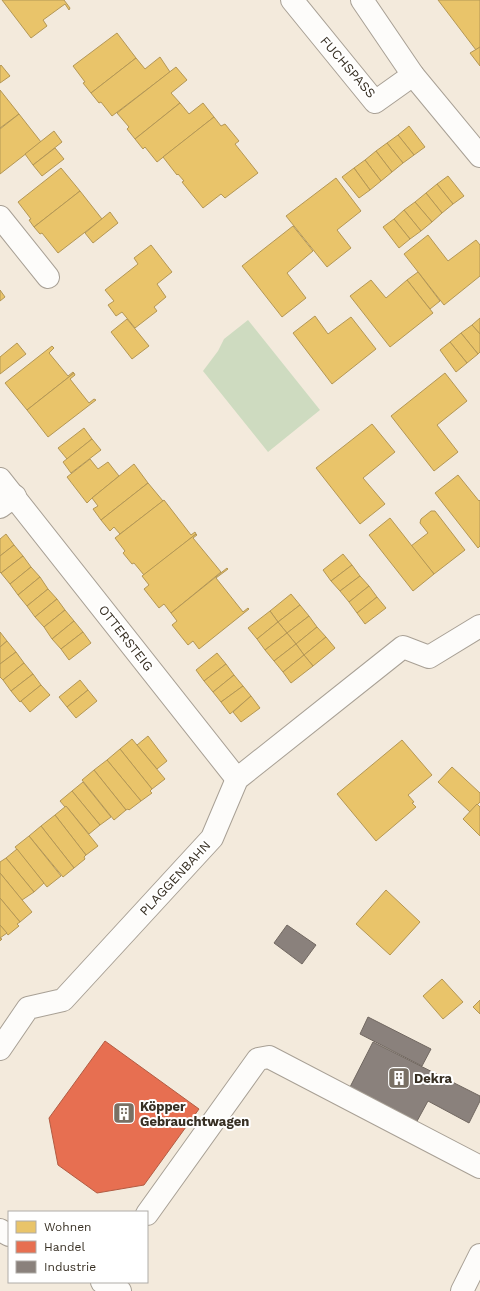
<svg xmlns="http://www.w3.org/2000/svg" width="480" height="1291" font-family="'Work Sans',sans-serif">
  <style>
    .green { fill: #cedbc0 }
    .homes { fill: #e9c46a; stroke: #b49755 }
    .shops { fill: #e76f51; stroke: #b25c43 }
    .industry { fill: #8a817c; stroke: #716861 }
    .lines { fill: none; stroke-linecap: round; stroke-linejoin: round }
    .minor-casing { stroke: #a8a095; stroke-width: 24 }
    .minor { stroke: #fdfcfa; stroke-width: 22 }
    .labels { text-anchor: middle; dominant-baseline: central; stroke-width: 4; stroke-linejoin: round; paint-order: stroke }
    .street-label { font-size: 13px; fill: #372f23; stroke: #fff }
    .poi-label { font-size: 13px; font-weight: bold; fill: #372f23; stroke: #fff; text-anchor: start }
  </style>
  <rect width="100%" height="100%" fill="#f3eadc"/>
  <path class="green" d="M248,320l72,90 -52,42 -65,-81 15,-20 6,-12z"/>
  <g class="homes">
    <path d="M2,0h62l6,8 -1,2 -4,-6 -22,16 4,6 -16,12z"/>
    <path d="M438,0h42v47l-4,3z"/>
    <path d="M117,33l19,25 -45,35 -8,-10 2,-1 -12,-16z"/>
    <path d="M480,47v19l-10,-13z"/>
    <path d="M160,57l10,15 -58,44 -11,-14 -2,1 -8,-10 45,-35 9,11z"/>
    <path d="M1,65l9,11 -10,7v-17z"/>
    <path d="M176,67l11,13 -16,13 9,10 -45,36 -8,-10 2,-2 -12,-14z"/>
    <path d="M0,90l19,24 -19,14z"/>
    <path d="M180,103l9,11 14,-11 11,14 -57,45 -12,-15 -2,2 -8,-10z"/>
    <path d="M19,114l22,28 -41,32v-45z"/>
    <path d="M214,117l7,9 4,-2 14,17 -4,3 23,29 -33,25 -4,-4 -18,14 -21,-26 2,-1 -6,-7 -1,1 -14,-18z"/>
    <path d="M409,126l16,21 -11,8 -16,-20z"/>
    <path d="M54,131l8,11 -29,23 -8,-11z"/>
    <path d="M398,135l16,20 -11,8 -16,-20z"/>
    <path d="M387,143l16,20 -11,9 -16,-21z"/>
    <path d="M55,148l9,11 -22,17 -9,-11z"/>
    <path d="M376,151l16,21 -11,9 -16,-21z"/>
    <path d="M365,160l16,21 -11,9 -16,-22z"/>
    <path d="M61,168l19,23 -46,36 -5,-7 2,-1 -13,-17z"/>
    <path d="M354,168l16,22 -11,8 -17,-21z"/>
    <path d="M448,176l16,20 -11,8 -16,-20z"/>
    <path d="M336,178l25,33 -24,19 14,18 -24,19 -41,-51z"/>
    <path d="M437,184l16,20 -11,9 -16,-20z"/>
    <path d="M80,191l22,28 -44,34 -16,-20 -2,1 -6,-7z"/>
    <path d="M426,193l16,20 -10,9 -17,-20z"/>
    <path d="M415,202l17,20 -11,9 -17,-21z"/>
    <path d="M404,210l17,21 -11,8 -16,-20z"/>
    <path d="M110,212l8,11 -25,20 -8,-10z"/>
    <path d="M394,219l16,20 -11,9 -16,-21z"/>
    <path d="M293,226l20,25 -26,22 19,25 -24,19 -40,-51z"/>
    <path d="M428,235l20,26 28,-21 4,5v31l-36,29 -40,-51z"/>
    <path d="M151,245l21,27 -15,12 9,13 -12,10 3,4 -22,17 -13,-16 -6,4 -8,-11 6,-4 -9,-11 33,-26 -4,-6z"/>
    <path d="M418,272l22,29 -10,8 -23,-29z"/>
    <path d="M371,280l15,18 21,-18 26,33 -43,34 -40,-51z"/>
    <path d="M0,290l5,7 -5,4z"/>
    <path d="M315,316l13,18 23,-17 25,32 -44,35 -39,-51z"/>
    <path d="M480,318v16l-8,-9z"/>
    <path d="M127,319l22,27 -17,13 -21,-27z"/>
    <path d="M472,325l8,9v18l-2,2 -17,-21z"/>
    <path d="M461,333l17,21 -11,9 -17,-21z"/>
    <path d="M450,342l17,21 -11,9 -16,-22z"/>
    <path d="M17,343l9,11 -26,20v-17z"/>
    <path d="M52,346l2,2 -5,5 19,23 5,-4 1,1 -47,37 -22,-27z"/>
    <path d="M74,373l1,2 -5,4 19,24 5,-4 2,1 -48,37 -21,-27z"/>
    <path d="M445,373l22,28 -30,24 21,27 -24,19 -43,-55z"/>
    <path d="M372,424l23,28 -32,26 22,26 -25,20 -44,-56z"/>
    <path d="M84,428l8,11 -25,20 -9,-11z"/>
    <path d="M92,439l9,11 -30,23 -8,-11z"/>
    <path d="M90,459l8,10 10,-7 11,14 -28,23 -4,4 -20,-26z"/>
    <path d="M134,464l14,19 -47,37 -8,-11 5,-3 -6,-8z"/>
    <path d="M458,475l21,26 1,-1v46l-2,2 -43,-55z"/>
    <path d="M148,483l15,18 -43,33 -6,-7 -4,4 -9,-11z"/>
    <path d="M164,500l27,35 4,-3 1,2 -52,41 -10,-12 -2,1 -9,-11 2,-2 -10,-13z"/>
    <path d="M431,511h4l30,39 -31,24 -23,-28 17,-13 -8,-10 1,-4z"/>
    <path d="M390,518l44,56 -21,17 -44,-56z"/>
    <path d="M6,534l8,11 -14,11v-17z"/>
    <path d="M196,534l1,1 -4,3 28,34 -50,41 -7,-9 -5,4 -15,-19 5,-4 -7,-9z"/>
    <path d="M14,545l9,11 -22,17 -1,-1v-16z"/>
    <path d="M343,554l9,11 -21,16 -8,-11z"/>
    <path d="M23,556l8,11 -21,17 -9,-11z"/>
    <path d="M352,565l8,11 -20,15 -9,-10z"/>
    <path d="M31,567l9,10 -22,18 -8,-11z"/>
    <path d="M227,568l1,1 -12,9 27,34 5,-4 1,1 -50,40 -6,-8 -5,4 -16,-20 5,-4 -6,-8z"/>
    <path d="M360,576l9,10 -20,16 -9,-11z"/>
    <path d="M40,577l8,12 -21,17 -9,-11z"/>
    <path d="M369,586l8,11 -20,16 -8,-11z"/>
    <path d="M48,589l9,10 -22,18 -8,-11z"/>
    <path d="M291,594l9,11 -22,17 -8,-11z"/>
    <path d="M377,597l9,11 -21,16 -8,-11z"/>
    <path d="M57,599l8,11 -21,17 -9,-10z"/>
    <path d="M300,605l9,11 -22,17 -9,-11z"/>
    <path d="M65,610l9,11 -22,18 -8,-12z"/>
    <path d="M270,611l8,11 -21,17 -9,-11z"/>
    <path d="M309,616l8,11 -21,17 -9,-11z"/>
    <path d="M74,621l9,11 -22,17 -9,-10z"/>
    <path d="M278,622l9,11 -22,17 -8,-11z"/>
    <path d="M317,627l9,10 -22,18 -8,-11z"/>
    <path d="M0,632l7,9 -7,6z"/>
    <path d="M83,632l8,11 -22,17 -8,-11z"/>
    <path d="M287,633l9,11 -22,17 -9,-11z"/>
    <path d="M326,637l9,11 -22,18 -9,-11z"/>
    <path d="M7,641l9,11 -16,12v-17z"/>
    <path d="M296,644l8,11 -21,17 -9,-11z"/>
    <path d="M16,652l8,11 -21,17 -3,-3v-13z"/>
    <path d="M217,653l9,11 -22,17 -8,-11z"/>
    <path d="M304,655l9,11 -22,17 -8,-11z"/>
    <path d="M24,663l9,11 -22,17 -8,-11z"/>
    <path d="M226,664l8,11 -21,17 -9,-11z"/>
    <path d="M33,674l8,11 -21,17 -9,-11z"/>
    <path d="M234,675l9,11 -22,16 -8,-10z"/>
    <path d="M80,680l8,10 -21,17 -8,-10z"/>
    <path d="M41,685l9,10 -20,17 -9,-11z"/>
    <path d="M243,686l8,10 -21,18 -9,-12z"/>
    <path d="M88,690l9,11 -21,17 -9,-11z"/>
    <path d="M251,696l9,12 -19,14 -8,-10z"/>
    <path d="M148,736l19,25 -10,8 -20,-24z"/>
    <path d="M132,739l33,40 -13,10 -32,-40z"/>
    <path d="M402,740l30,35 -24,20 6,7 -2,1 4,4 -40,34 -39,-47z"/>
    <path d="M120,749l32,40 -2,2 2,2 -11,8 -34,-41z"/>
    <path d="M107,760l34,41 -12,9 -1,-1 -2,1 -32,-40z"/>
    <path d="M452,767l28,26v9l-10,10 -32,-30z"/>
    <path d="M94,770l32,40 -12,10 -32,-40z"/>
    <path d="M83,782l28,35 -11,8 -28,-34z"/>
    <path d="M72,791l28,34 -11,9 -23,-28 -1,1 -5,-6z"/>
    <path d="M477,804l3,3v29l-17,-17z"/>
    <path d="M66,806l32,40 -12,9 -31,-40z"/>
    <path d="M55,815l31,40 -2,2 1,2 -11,9 -33,-42z"/>
    <path d="M41,826l33,42 -11,9 -34,-41z"/>
    <path d="M29,836l32,40 -14,11 -32,-40z"/>
    <path d="M17,849l27,34 -10,9 -28,-34z"/>
    <path d="M6,858l28,34 -12,8 -22,-27v-11z"/>
    <path d="M0,873l32,39 -12,10 -20,-24z"/>
    <path d="M386,890l34,32 -30,33 -34,-31z"/>
    <path d="M0,898l20,24 -3,2 2,2 -11,9 -8,-10z"/>
    <path d="M0,925l7,8 -7,5 2,1 -2,2z"/>
    <path d="M442,979l21,23 -20,17 -20,-23z"/>
    <path d="M480,1000v14l-7,-7z"/>
  </g>
  <path class="shops" d="M105,1041l94,68 -55,76 -47,8 -39,-28 -9,-47z"/>
  <g class="industry">
    <path d="M287,925l29,20 -14,19 -28,-21z"/>
    <path d="M368,1017l63,32 -9,17 -62,-32z"/>
    <path d="M373,1042l107,54v5l-11,22 -41,-22 -12,22 -67,-34z"/>
  </g>
  <g class="lines">
    <g class="minor-casing">
      <g id="minor">
        <path d="M292,0l83,102 38,-27"/>
        <path d="M362,0l51,75 67,81"/>
        <path d="M0,217l48,60"/>
        <path d="M0,479l237,300"/>
        <path d="M0,507l15,-11"/>
        <path d="M0,1049l28,-41 35,-8 149,-162 25,-59 166,-132 26,10 51,-31"/>
        <path d="M147,1214l111,-155 11,-2 211,110"/>
        <path d="M0,1230l9,5"/>
        <path d="M102,1282l18,9"/>
        <path d="M462,1291l18,-36"/>
      </g>
    </g>
    <use href="#minor" class="minor"/>
  </g>
  <defs>
    <g id="building-square" transform="scale(1.15)"><rect x="-9" y="-9" width="18" height="18" rx="4" fill="#797064" stroke="#fff"/><path d="M-4-6H4V6H1V3H-1V6H-4ZM-2.5-4.3h1.7v1.8h-1.7ZM.8-4.3h1.7v1.8H.8ZM-2.5-1h1.7V.8h-1.7ZM.8-1h1.7V.8H.8Z" fill="#fff"/></g>
  </defs>
  <g fill-rule="evenodd">
    <use href="#building-square" x="399" y="1078"/>
    <use href="#building-square" x="124" y="1113"/>
  </g>
  <g class="labels">
    <g class="street-label">
      <text transform="translate(348 67) rotate(49)">FUCHSPASS</text>
      <text transform="translate(126 638) rotate(52)">OTTERSTEIG</text>
      <text transform="translate(175 878) rotate(-47)">PLAGGENBAHN</text>
    </g>
    <g class="poi-label">
      <text x="414" y="1078">Dekra</text>
      <text x="140" y="1106">Köpper<tspan x="140" dy="15">Gebrauchtwagen</tspan></text>
    </g>
  </g>
  <rect x="8" y="1211" width="140" height="72" fill="#ffffff" stroke="#afaca7"/>
  <rect x="16" y="1221" width="20" height="12" fill="#e9c46a" stroke="#afaca7"/>
  <text x="44" y="1231" font-size="12" fill="#372f23">Wohnen</text>
  <rect x="16" y="1241" width="20" height="12" fill="#e76f51" stroke="#afaca7"/>
  <text x="44" y="1251" font-size="12" fill="#372f23">Handel</text>
  <rect x="16" y="1261" width="20" height="12" fill="#8a817c" stroke="#afaca7"/>
  <text x="44" y="1271" font-size="12" fill="#372f23">Industrie</text>
</svg>
